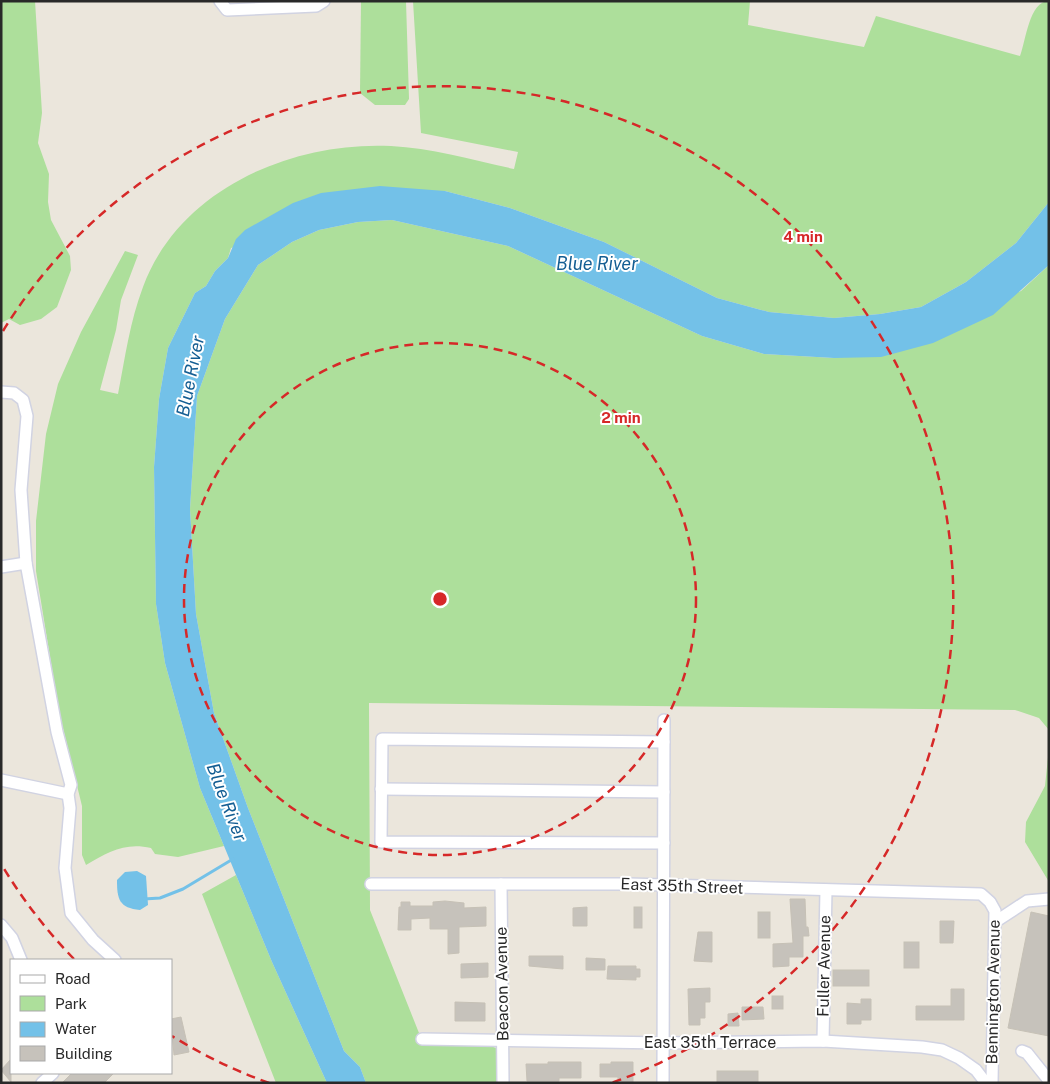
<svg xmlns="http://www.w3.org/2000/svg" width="1050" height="1084" font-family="'Public Sans',sans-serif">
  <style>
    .green { fill: #addf9b }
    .water { fill: #73c1e8 }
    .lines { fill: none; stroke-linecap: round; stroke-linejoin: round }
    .stream { stroke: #73c1e8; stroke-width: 3 }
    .building { fill: #c6c2bb; stroke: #c6c1b6 }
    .minor-casing { stroke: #d1d3e2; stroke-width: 14 }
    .minor { stroke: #fff; stroke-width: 11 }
    .ring { fill: none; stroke: #d62828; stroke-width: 2.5; stroke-dasharray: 9 6 }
    .labels { text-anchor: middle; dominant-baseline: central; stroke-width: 4; stroke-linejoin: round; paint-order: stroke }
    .street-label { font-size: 16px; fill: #292929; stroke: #fff }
    .water-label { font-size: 18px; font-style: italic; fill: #145e93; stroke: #fff }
    .centre { fill: #d62828; stroke: #fff; stroke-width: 2.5 }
    .ring-label { font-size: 15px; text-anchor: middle; font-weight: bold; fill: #d62828; stroke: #fff; stroke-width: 4; stroke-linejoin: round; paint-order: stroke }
  </style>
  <rect width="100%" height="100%" fill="#ebe6dc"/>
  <g class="green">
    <path d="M1,1h34l7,112 -4,30 11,31 -1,28 3,18 19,36 1,14 -14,37 -16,12 -21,6 -11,-6 -8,4z"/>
    <path d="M361,1h45l3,98 -4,6h-30l-15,-12z"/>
    <path d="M413,1h337l-2,24 116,22 12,-31 144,40c6,-15 9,-55 29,-55v201l-33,41 -50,39 -45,25 -41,7 -46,4 -65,-6 -52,-14 -113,-56 -94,-34 -65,-17 -214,57 -3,10 -13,13 -9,15 -11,7 -27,55 -9,51 -5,68 2,137 9,59 35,125 24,58 -46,11 -23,-3 -4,-6c-26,-6 -43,4 -65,17l-4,-10v-49l-23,-94 -23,-141v-50l10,-87 12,-50 23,-52 44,-81 13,4 -17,45 -5,30 -16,60 18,4c7,-36 12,-73 25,-107 36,-98 149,-146 248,-141 41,2 82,14 123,23l4,-17 -97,-19z"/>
    <path d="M392,220l116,26 194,90 62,18 70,4 187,-67 28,-26v465l-10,-12 -24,-8 -646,-7 1,207 49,123v12l72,1 7,3v34h-132l-6,-16 -16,-16 -96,-243 -34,-95 -18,-99 -6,-105 7,-113 28,-77 33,-54 34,-23 27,-12 39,-8z"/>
    <path d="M1049,748v134l-24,-40 1,-20 19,-36z"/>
    <path d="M236,875l36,87 55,121h-51l-74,-189z"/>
  </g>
  <g class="water">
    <path d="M380,186l65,5 65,17 94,34 113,56 52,14 65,6 46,-4 41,-7 45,-25 50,-39 33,-41v63l-56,50 -60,28 -52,14 -47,1 -70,-4 -62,-18 -194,-90 -116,-26 -34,2 -39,8 -27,12 -34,23 -33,54 -28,77 -7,113 6,105 18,99 34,95 96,243 16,16 6,16h-39l-55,-121 -72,-174 -35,-125 -9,-59 -2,-137 5,-68 9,-51 27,-55 11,-7 9,-15 13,-13 8,-19 9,-9 48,-27 28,-10z"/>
    <path d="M137,871l9,5 2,29 -8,5c-21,-2 -23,-11 -23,-30l8,-8z"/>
  </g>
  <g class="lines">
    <path class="stream" d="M144,899l16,-1 23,-9 50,-30"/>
  </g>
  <g class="building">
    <path d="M790,899h15l1,28h2l1,9h-6v21h-14v9l-16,1v-23l20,-1z"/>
    <path d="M445,901l19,2v5l22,-1v19l-27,1v26l-11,1v-25h-18v-11l-19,1v11h-13l1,-23h2v-5h9v4h23v-4z"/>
    <path d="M587,907v19h-14v-18z"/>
    <rect x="634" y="907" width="8" height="21"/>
    <rect x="758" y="912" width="12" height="26"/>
    <path d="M1031,912l18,4v120l-41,-8z"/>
    <path d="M940,921h14l-1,22h-13z"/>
    <path d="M698,932h14v30l-18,-1z"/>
    <rect x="904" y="942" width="15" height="26"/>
    <path d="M529,956h34v13l-34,-3z"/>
    <path d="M586,958l19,1v11h-19z"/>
    <path d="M488,963v14l-27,1v-14z"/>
    <path d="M608,966h28v3h4v8h-4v3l-29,-1z"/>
    <rect x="833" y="970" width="36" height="16"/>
    <path d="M710,988v14h-5v16h-5v7h-11l-1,-36z"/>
    <path d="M951,989h13v31h-48v-14h35z"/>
    <rect x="772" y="996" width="11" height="13"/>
    <path d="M861,999h10v21h-10v4h-14v-21l14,1z"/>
    <path d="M455,1002l30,1v18h-30z"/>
    <path d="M742,1007h21l1,12 -22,1z"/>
    <path d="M738,1013l1,13h-11v-12z"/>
    <path d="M181,1017l8,35 -15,3 -3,-36z"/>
    <path d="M11,1059v23l-10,-12z"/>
    <path d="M548,1062h33v16h-22v3h-32l-1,-17h22z"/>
    <path d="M611,1062h22v21h-15v-6h-18v-13h11z"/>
    <rect x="717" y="1071" width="41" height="12"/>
    <path d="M72,1073h42l-10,10h-42z"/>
  </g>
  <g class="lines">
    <g class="minor-casing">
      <g id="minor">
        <path d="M220,1l7,9 89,-4 8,-5"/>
        <path d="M1,392l13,1 9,7 4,16 -6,74 5,73"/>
        <path d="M1,567l25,-4 31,169 14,53 -3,9 2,14 -5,60 6,45 22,27 22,20"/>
        <path d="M664,742l-282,-3 -1,103 283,1"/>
        <path d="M1,780l67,14"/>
        <path d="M381,789l283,3"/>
        <path d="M371,884h258l352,10 9,8 5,9 -3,172"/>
        <path d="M501,884l2,199"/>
        <path d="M995,922l32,-21 22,-2"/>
        <path d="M1,925l11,13 9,22"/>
        <path d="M422,1039l241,4 160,-2 99,6 20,3 17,8 17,12 10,13"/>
        <path d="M823,1041l3,-151"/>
        <path d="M1022,1051l5,2 20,25"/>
        <path d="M42,1083l11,-10"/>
        <path d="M663,1083l1,-363"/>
      </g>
    </g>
    <use href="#minor" class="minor"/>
  </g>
  <g class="ring">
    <circle cx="440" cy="599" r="256"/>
    <path d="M269 1083A513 513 0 0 1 172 1036M74 959A513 513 0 0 1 3 867M3 331A513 513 0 1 1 611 1083"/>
  </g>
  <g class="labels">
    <g class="street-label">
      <text transform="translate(682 886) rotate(2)">East 35th Street</text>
      <text transform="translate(824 966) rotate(-89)">Fuller Avenue</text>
      <text transform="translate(502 984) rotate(-91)">Beacon Avenue</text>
      <text transform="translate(993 992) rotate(-89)">Bennington Avenue</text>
      <text x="710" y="1042">East 35th Terrace</text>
    </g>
    <g class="water-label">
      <text x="597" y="263">Blue River</text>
      <text transform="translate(190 376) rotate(-79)">Blue River</text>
      <text transform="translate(227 802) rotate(69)">Blue River</text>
    </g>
  </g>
  <circle cx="440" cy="599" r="8" class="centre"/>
  <g class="ring-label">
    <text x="803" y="242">4 min</text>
    <text x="621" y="423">2 min</text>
  </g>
  <rect width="1050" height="1084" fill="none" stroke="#292929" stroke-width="5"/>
  <rect x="10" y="959" width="162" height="115" fill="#ffffff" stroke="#a9a9a9"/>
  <rect x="20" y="975" width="25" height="8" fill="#ffffff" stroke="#a9a9a9"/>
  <text x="55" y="984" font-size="15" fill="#292929">Road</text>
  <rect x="20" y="996" width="25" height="15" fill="#addf9b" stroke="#a9a9a9"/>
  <text x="55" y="1009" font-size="15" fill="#292929">Park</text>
  <rect x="20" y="1022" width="25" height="15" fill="#73c1e8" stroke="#a9a9a9"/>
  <text x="55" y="1034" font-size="15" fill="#292929">Water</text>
  <rect x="20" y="1046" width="25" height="15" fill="#c6c2bb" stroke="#a9a9a9"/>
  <text x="55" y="1059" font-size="15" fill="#292929">Building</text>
</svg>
